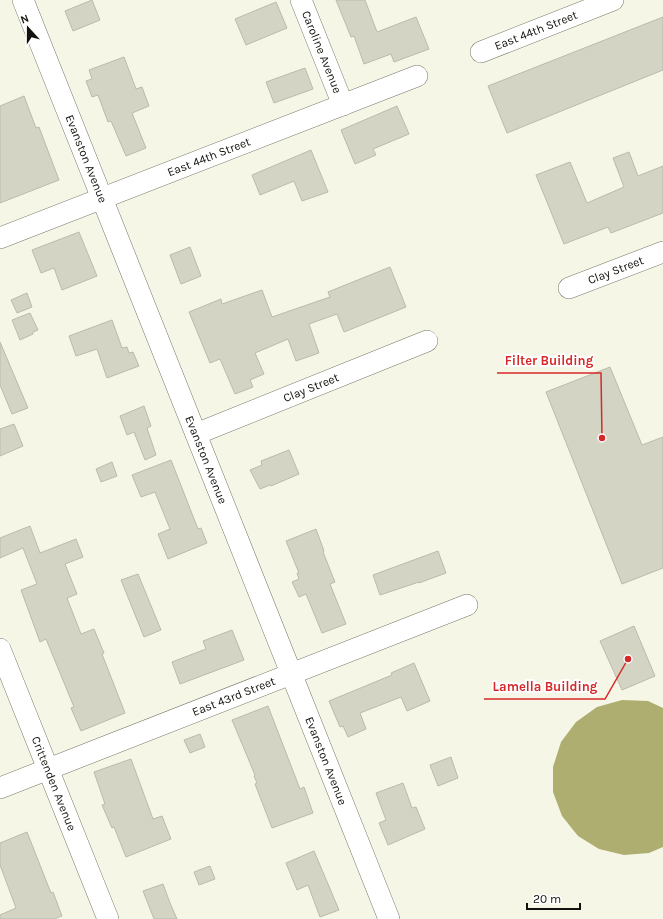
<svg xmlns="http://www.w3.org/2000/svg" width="663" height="919" font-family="Karla,sans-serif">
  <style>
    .water { fill: #aeae70 }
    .building { fill: #d3d4c4; stroke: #babbab }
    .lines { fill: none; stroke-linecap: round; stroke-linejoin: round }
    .street-casing { stroke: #777769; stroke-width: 22 }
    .street { stroke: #fff; stroke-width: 21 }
    .labels { text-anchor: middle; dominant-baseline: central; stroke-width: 4; stroke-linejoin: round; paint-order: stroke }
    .street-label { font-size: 12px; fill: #12120d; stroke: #fff }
    .leader { fill: none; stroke: #d62828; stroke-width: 1.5 }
    .callout-dot { fill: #d62828; stroke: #fff; stroke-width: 1.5 }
    .callout-label { font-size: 13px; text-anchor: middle; font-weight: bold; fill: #d62828; stroke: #fff; stroke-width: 4; stroke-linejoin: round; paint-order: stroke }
  </style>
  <rect width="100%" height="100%" fill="#f6f6e6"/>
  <path class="water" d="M622,700l26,1 15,7v139l-14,6 -25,2 -25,-6 -21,-13 -16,-20 -9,-24v-25l8,-25 15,-20 21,-15z"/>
  <g class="building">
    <path d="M92,0l8,20 -27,11 -8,-20z"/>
    <path d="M336,0h29l12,32 39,-15 13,32 -35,13 -3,-8 -27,10 -10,-28 -3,1z"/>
    <path d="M276,2l11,26 -41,17 -11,-26z"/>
    <path d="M663,17v53l-156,63 -19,-47z"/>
    <path d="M124,57l12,32 6,-2 7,19 -17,7 14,35 -20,8 -15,-35 -3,1 -10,-27 -6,2 -6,-16 6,-2 -3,-9z"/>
    <path d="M305,68l8,21 -39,14 -8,-21z"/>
    <path d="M24,96l12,32 3,-1 20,53 -59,23v-97z"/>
    <path d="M397,106l12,28 -36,15 3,6 -21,9 -14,-34z"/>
    <path d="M311,150l17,42 -26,9 -8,-20 -34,14 -8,-20z"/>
    <path d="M629,152l9,24 25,-10v47l-52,20 -3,-6 -44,17 -28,-69 34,-13 17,41 37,-16 -11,-29z"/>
    <path d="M79,232l18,44 -35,14 -8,-22 -13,5 -9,-23z"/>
    <path d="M190,247l11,29 -20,8 -11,-29z"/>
    <path d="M390,267l16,40 -62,25 -7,-18 -28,10 10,29 -23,8 -8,-22 -33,14 9,21 -14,6 3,7 -18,7 -15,-35 -10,4 -21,-51 32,-13 1,5 40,-14 10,27 58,-20 -2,-5z"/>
    <path d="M27,293l5,14 -15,6 -6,-13z"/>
    <path d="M30,313l8,17 -5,2v2l-13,6 -8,-20z"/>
    <path d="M112,320l10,28 5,-1 2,6 4,-1 6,14 -32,12 -10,-29 -21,7 -7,-20z"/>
    <path d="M0,342l28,66 -16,6 -12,-29z"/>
    <path d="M610,367l32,78 21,-8v131l-41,16 -76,-192z"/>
    <path d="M144,406l7,20 -4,2 9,27 -11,5 -11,-28 -7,3 -7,-19z"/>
    <path d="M14,424l9,22 -23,10v-27z"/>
    <path d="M289,450l10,24 -28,12 -1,-1 -10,4 -10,-19 12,-5 -1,-4z"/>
    <path d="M171,460l27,69 3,-1 6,15 -39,16 -10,-25 12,-5 -15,-37 -14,5 -9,-22z"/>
    <path d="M112,462l5,14 -16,6 -5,-13z"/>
    <path d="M30,526l10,27 36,-14 7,18 -18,7 12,30 -10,4 14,36 13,-5 10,24 -2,1 23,59 -44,18 -10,-23 3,-1 -28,-68 -6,3 -19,-52 16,-6 -14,-36 -23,10v-20z"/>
    <path d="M316,529l8,22 -1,1 12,30 -5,2 16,40 -24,9 -16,-39 -7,3 -7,-15 7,-3 -2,-6h2l-13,-32z"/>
    <path d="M438,551l8,22 -27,10v-1l-39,13 -7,-20z"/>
    <path d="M138,574l23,56 -17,7 -23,-57z"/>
    <path d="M634,626l21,50 -33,14 -22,-49z"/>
    <path d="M232,630l12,30 -64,24 -8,-22 34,-13 -3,-8z"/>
    <path d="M414,663l16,38 -23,10 -6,-14 -41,16 6,16 -18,8 -5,-11 -3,1 -11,-26 63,-26 -1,-2z"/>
    <path d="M268,706l32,83 4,-2 9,26 -41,15 -17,-44 2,-1 -3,-7 1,-1 -23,-55z"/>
    <path d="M200,734l5,13 -15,6 -6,-13z"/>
    <path d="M451,757l7,21 -20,8 -8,-21z"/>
    <path d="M131,759l22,60 9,-3 9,23 -45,18 -12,-30 -2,1 -10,-23 3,-1 -11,-32z"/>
    <path d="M403,783l9,25 4,-1 9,22 -37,16 -9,-22 7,-3 -10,-27z"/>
    <path d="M27,832l24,61 2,-1 9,24 -8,3h-54v-4l16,-7 -16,-43v-22z"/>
    <path d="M314,851l25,59 -19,7 -12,-32 -11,5 -11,-27z"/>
    <path d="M210,866l5,13 -16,6 -5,-13z"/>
    <path d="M163,884l7,19 7,16h-23l-11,-28z"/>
  </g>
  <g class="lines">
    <g class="street-casing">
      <g id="street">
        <path id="s1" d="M23,0l366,919"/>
        <path id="s2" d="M301,0l42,105"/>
        <path id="s3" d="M481,52l132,-52"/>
        <path id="s4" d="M0,238l417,-162"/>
        <path id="s5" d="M569,288l94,-36"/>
        <path id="s6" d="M196,434l231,-93"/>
        <path id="s7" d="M0,649l108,270"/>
        <path id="s8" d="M0,788l467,-183"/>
      </g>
    </g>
    <use href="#street" class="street"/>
  </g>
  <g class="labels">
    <g class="street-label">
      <text stroke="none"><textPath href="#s3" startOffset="59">East 44th Street</textPath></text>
      <text stroke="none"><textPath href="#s2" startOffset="56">Caroline Avenue</textPath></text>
      <text stroke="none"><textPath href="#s4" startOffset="224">East 44th Street</textPath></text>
      <text stroke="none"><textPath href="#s1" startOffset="171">Evanston Avenue</textPath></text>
      <text stroke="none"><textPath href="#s5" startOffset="50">Clay Street</textPath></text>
      <text stroke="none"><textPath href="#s6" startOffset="124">Clay Street</textPath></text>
      <text stroke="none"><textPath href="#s1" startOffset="495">Evanston Avenue</textPath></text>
      <text stroke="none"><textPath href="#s8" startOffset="251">East 43rd Street</textPath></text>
      <text stroke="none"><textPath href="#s1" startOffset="819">Evanston Avenue</textPath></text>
      <text stroke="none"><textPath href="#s7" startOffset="145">Crittenden Avenue</textPath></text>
    </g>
  </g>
  <path class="leader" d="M602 438L601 373H497M628 659L605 699H484"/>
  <g class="callout-dot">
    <circle cx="602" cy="438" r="4"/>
    <circle cx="628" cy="659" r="4"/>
  </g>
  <g class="callout-label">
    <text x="549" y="365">Filter Building</text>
    <text x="545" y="691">Lamella Building</text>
  </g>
  <g transform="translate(28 28) rotate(339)" stroke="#ffffff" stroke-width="3" paint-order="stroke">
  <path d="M0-3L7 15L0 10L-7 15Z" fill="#12120d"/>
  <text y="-6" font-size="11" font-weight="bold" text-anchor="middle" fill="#12120d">N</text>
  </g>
  <path d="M527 903v6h53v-6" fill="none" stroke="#12120d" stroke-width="2"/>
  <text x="533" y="903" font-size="12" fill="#12120d" stroke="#ffffff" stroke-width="3" paint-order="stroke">20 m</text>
</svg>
